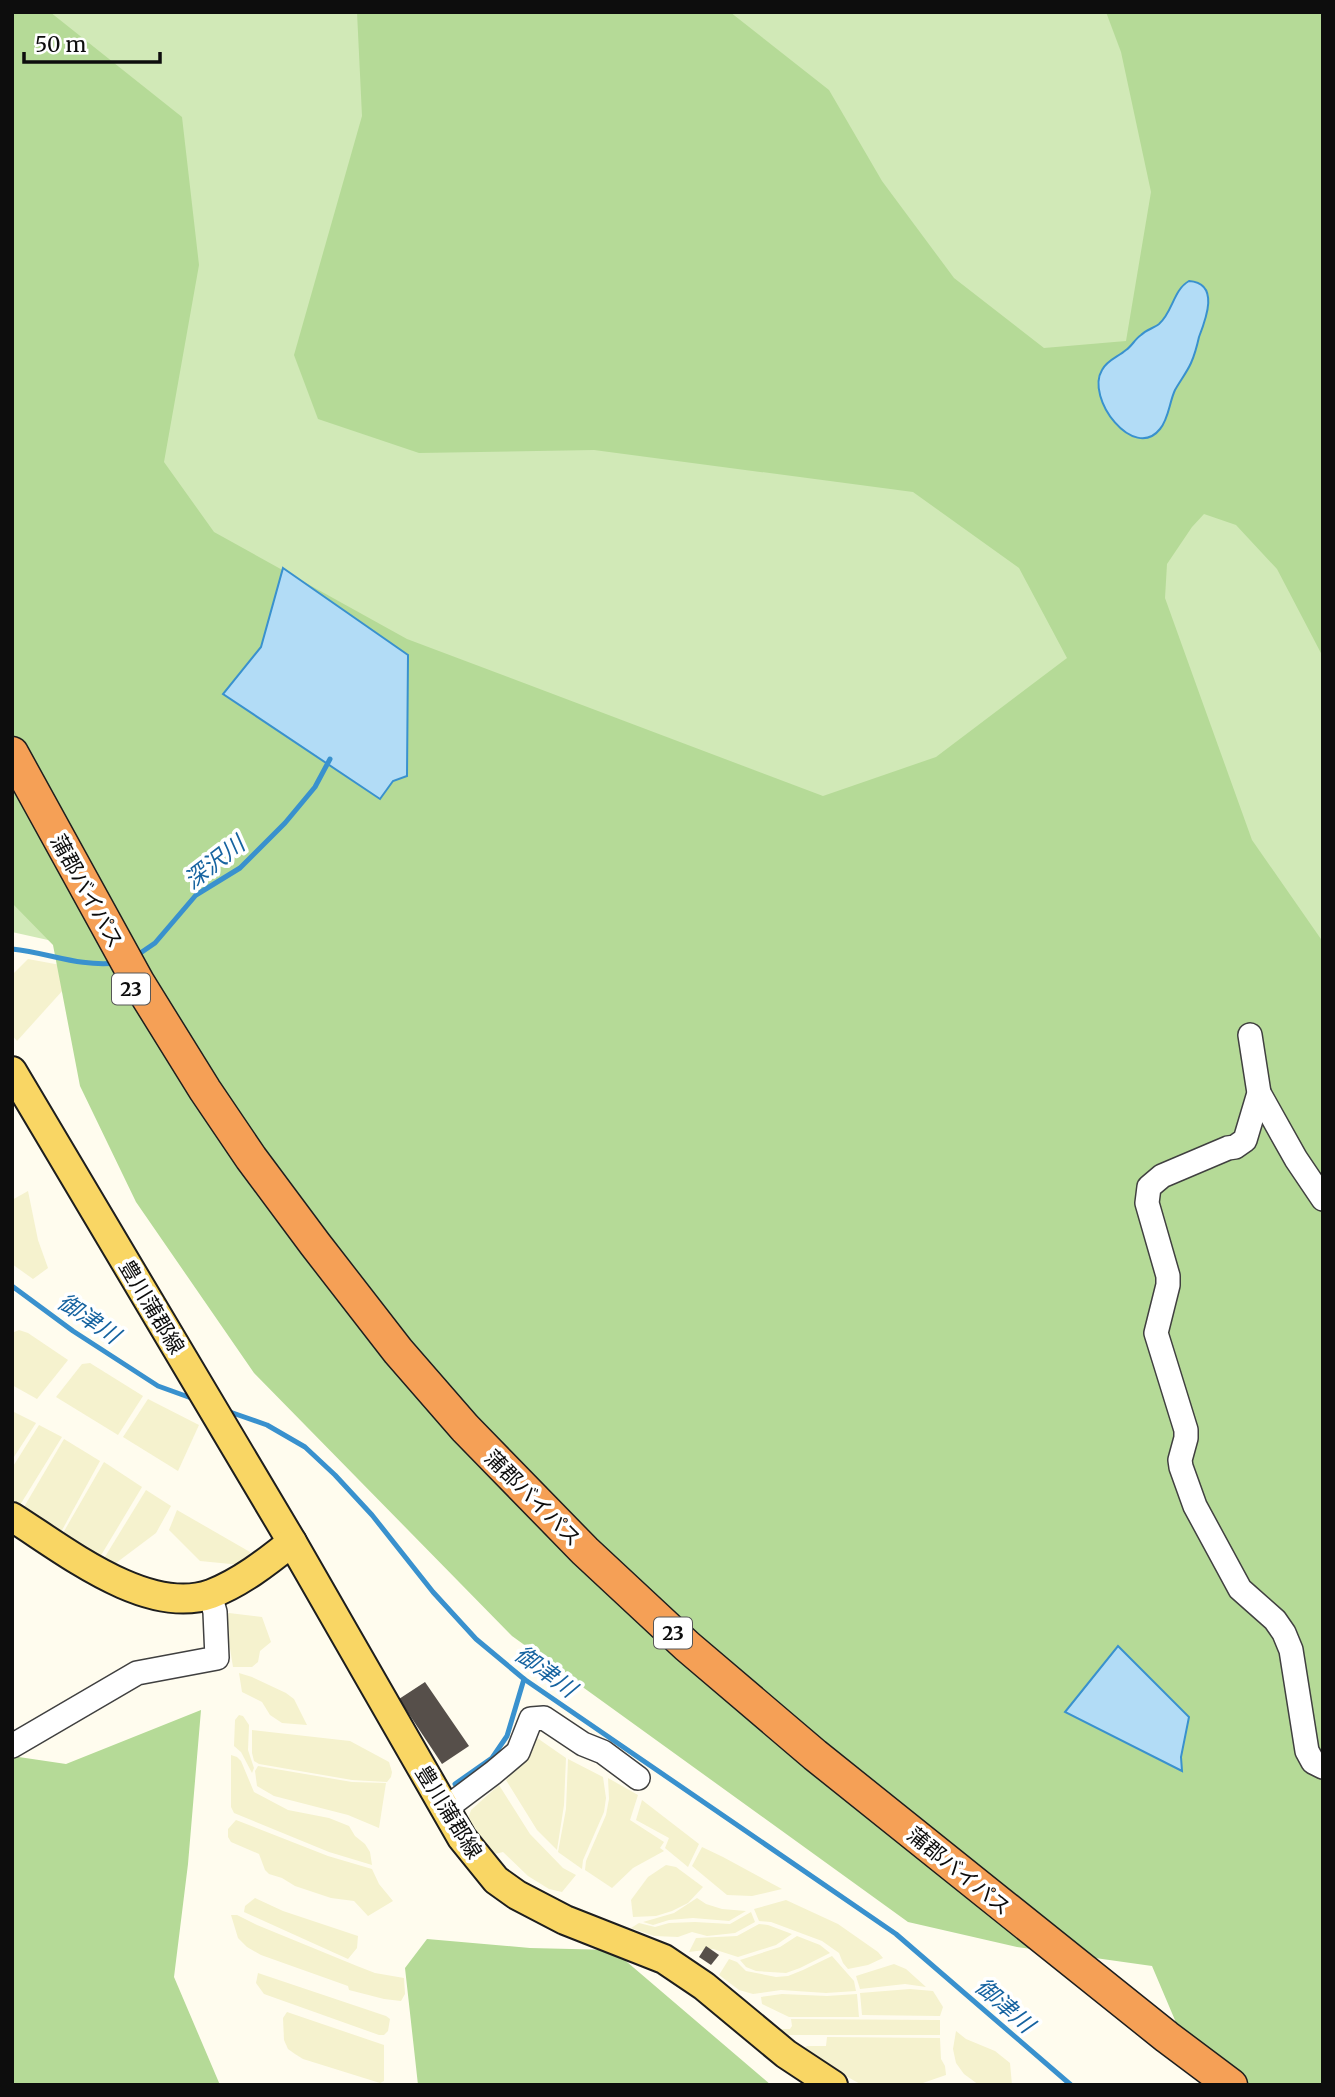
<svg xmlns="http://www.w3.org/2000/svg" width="1335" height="2097" font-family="Merriweather,'Noto Sans JP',serif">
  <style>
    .farmland { fill: #f5f2ce }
    .green { fill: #d1e9b7 }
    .forest { fill: #b5da97 }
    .water { fill: #b2dcf6; stroke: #3991ce; stroke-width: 2 }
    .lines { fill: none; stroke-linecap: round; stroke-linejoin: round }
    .stream { stroke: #3991ce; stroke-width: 5 }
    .building { fill: #564f4a }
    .minor-casing { stroke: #404040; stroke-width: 26 }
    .major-casing { stroke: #1e1e1e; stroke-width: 32 }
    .highway-casing { stroke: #1e1e1e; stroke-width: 35 }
    .minor { stroke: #fff; stroke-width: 23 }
    .major { stroke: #f9d664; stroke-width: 28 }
    .highway { stroke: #f5a056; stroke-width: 32 }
    .labels { text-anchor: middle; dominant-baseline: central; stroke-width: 7; stroke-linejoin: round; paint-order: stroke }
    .shield { fill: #fff; stroke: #565656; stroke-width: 2 }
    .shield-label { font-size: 19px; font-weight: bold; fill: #0d0d0d }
    .street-label { font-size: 21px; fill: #0d0d0d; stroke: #fff }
    .water-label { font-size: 23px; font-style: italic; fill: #1663a0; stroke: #fff }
  </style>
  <rect width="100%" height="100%" fill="#fffcee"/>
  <g class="farmland">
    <path d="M28,959l54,10 -65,72 -5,-6v-60z"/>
    <path d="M28,1191l10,49 10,28 -15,11 -21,-15v-64z"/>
    <path d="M19,1330l9,3 40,27 -31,39 -25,-14v-52z"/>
    <path d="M90,1363l53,33 -25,39 -62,-38 26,-33z"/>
    <path d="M148,1399l51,26 -21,46 -55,-34z"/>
    <path d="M12,1411l24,12 -24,37z"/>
    <path d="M39,1425l23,12 -42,68 -8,-6v-31z"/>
    <path d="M64,1439l36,22 -39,71 -37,-25z"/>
    <path d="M104,1462l38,25 -42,70 -37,-24z"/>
    <path d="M146,1490l25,16 -15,27 -44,33 -9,-6z"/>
    <path d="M177,1510l73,42 -2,10 -7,3 -41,-4 -31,-31z"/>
    <path d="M229,1613l33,4 9,25 -11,9 -2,11 -6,5h-19l-8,-50z"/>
    <path d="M239,1673l13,4 34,16 8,6 13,26 -25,-2 -12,-8 -8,-13 -20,-10z"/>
    <path d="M239,1715l4,1 6,9 -1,25 6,18 -2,5 -11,-21 -7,-6 1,-26z"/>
    <path d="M252,1730l98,11 39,21 3,10 -1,5 -4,5 -35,-2 -93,-16 -5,-3 -2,-8z"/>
    <path d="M530,1733l36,25 -2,47 -7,45 -20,-20 -31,-50 14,-16z"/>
    <path d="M231,1755l6,2 4,4 13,31 34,18 41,8 20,8 6,10 10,8 5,8 2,13 -43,-13 -95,-39 -3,-6z"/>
    <path d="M568,1759l35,18 3,21 -2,14 -21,48 -1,9 -24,-17 8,-43z"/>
    <path d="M258,1766l94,16 34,1 -7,45 -31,-13 -74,-19 -17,-10 -2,-15z"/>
    <path d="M608,1778l30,17 -8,25 34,22 -4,6 4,3 -31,17 -21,20 -27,-18 1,-9 20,-46 3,-16z"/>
    <path d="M499,1785l31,49 33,34 13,7 -14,17 -13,-3 -21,-13 -25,-24 -8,2 -15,-17 -12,-18 3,-9z"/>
    <path d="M642,1800l57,44 -11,23 -23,-19 4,-10 -33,-18z"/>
    <path d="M236,1820l92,36 44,13 7,15 14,17 -25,15 -14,-15 -23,-3 -36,-12 -13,-8 -13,-4 -4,-4 -6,-16 -28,-12 -3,-5v-8z"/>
    <path d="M702,1847l21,10 59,32 -30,7 -25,-1 -35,-29z"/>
    <path d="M666,1865l10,2 27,20 -15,16 -16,8 -16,5 -23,1 -2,-17 17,-23z"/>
    <path d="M255,1898l28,13 75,25 -1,12 -9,11 -104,-47 1,-6z"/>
    <path d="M697,1898l9,6 16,5 24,2 -17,10 -36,-3 -24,2 -16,5 -10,-3 31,-9z"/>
    <path d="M786,1900l52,24 40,28 5,6 -15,7 -20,4 -5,-6 -4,-10 -17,-12 -51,-19 -12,-1 -5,-12z"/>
    <path d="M751,1912l4,10 -20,11 -28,3 -15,-4 -14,5 -24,-1 -23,-8 8,-5 16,4 14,-4 26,-1 35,2z"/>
    <path d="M231,1915h6l20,10 100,41 18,7 29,5 1,16 -4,7 -17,-2 -35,-9 -1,-4 -87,-31 -14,-8 -9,-9z"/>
    <path d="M759,1924l9,1 24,9 -16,11 -38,12 -25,-8 -24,3 7,-14 41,-2z"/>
    <path d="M797,1936l23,9 10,8 -30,15 -14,5 -30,-2 -10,-4 -6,-7 40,-13z"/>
    <path d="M832,1956l22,25 2,10 -30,2 -45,-3 -28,4 -14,-4 -20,-15 10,-16 8,3 9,9 30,6 12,-1 15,-6z"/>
    <path d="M894,1964l12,5 20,18 -21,-3 -45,5 -4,-13z"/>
    <path d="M258,1973l128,43 4,3 -2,12 -4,4h-5l-115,-41 -8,-11z"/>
    <path d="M910,1989l23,2 10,16 -3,9 -78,-1 -2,-22z"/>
    <path d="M782,1994l45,2 30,-2 2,23h-70l-27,-13 -1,-7z"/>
    <path d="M287,2012l97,33v36l-4,2 -77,-24 -8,-5 -7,-5 -4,-9 -1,-22z"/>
    <path d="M791,2019l149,1v15h-157l-7,-6h14l2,-3z"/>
    <path d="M956,2031l10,8 29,12 15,12 2,22h-33l-15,-11 -8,-11 -3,-14z"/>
    <path d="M827,2037l113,1 1,21 4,7 1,9 -29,10h-55l-61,-34 6,-5h19z"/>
  </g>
  <path class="green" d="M12,12h1311v2049l-1266,-1119 -45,-10z"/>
  <g class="forest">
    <path d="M12,12h38l132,105 17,148 -35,197 50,70 193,107 416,157 113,-39 131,-99 -48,-90 -106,-76 -319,-42 -175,3 -101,-34 -24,-64 68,-239 -5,-104h373l99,78 53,91 72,97 90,70 82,-7 25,-149 -30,-140 -15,-40h217v645l-46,-88 -41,-44 -32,-11 -12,13 -25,37 -2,34 87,242 71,102v1143h-97l-29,-13 -45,-106 -135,-19 -109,-25 -396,-286 -258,-263 -118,-171 -56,-116 -27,-141 -41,-42z"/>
    <path d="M201,1710l-13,154 -14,113 46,108h-208v-329l54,8z"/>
    <path d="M427,1939l103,9 83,2 158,135h-353l-13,-117z"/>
  </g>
  <g class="water">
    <path d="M1189,281c31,2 17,38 10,56 -2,9 -4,17 -8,26 -4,9 -11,18 -16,27 -6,13 -6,28 -15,39 -26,33 -75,-31 -58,-59 5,-10 16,-13 24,-20 6,-4 9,-11 15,-15 5,-5 13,-7 18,-11 14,-12 14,-34 30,-43z"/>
    <path d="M283,568l125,87 -1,121 -14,5 -13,18 -157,-105 38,-47z"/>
    <path d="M1118,1646l71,71 -8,40 1,14 -117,-59z"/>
  </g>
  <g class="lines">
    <g class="stream">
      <path d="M12,949c38,4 66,18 105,14"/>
      <path d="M136,956l19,-13 41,-48 44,-27 45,-45 30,-36 15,-28"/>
      <path d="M12,1286l61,45 85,55 36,13"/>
      <path d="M227,1411l40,14 38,22 30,28 37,40 61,77 43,47 48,40 372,255 175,151"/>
      <path d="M455,1784l37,-26 15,-22 17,-57"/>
    </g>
  </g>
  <g class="building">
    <path d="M425,1682l44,64 -27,18 -43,-65z"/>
    <path d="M706,1946l13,9 -8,10 -12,-8z"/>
  </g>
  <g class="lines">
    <g class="minor-casing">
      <g id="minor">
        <path d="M1250,1035l9,58 -14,47 -10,7 -7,1 -66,28 -13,11 -2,16 21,73v9l-12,48 30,97v8l-6,22 1,7 14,39 45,83 35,31 9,13 7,17 16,101 6,11 10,5"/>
        <path d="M1259,1093l37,66 27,40"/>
        <path d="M12,1746l125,-73 80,-15 -2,-46 -5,-18"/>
        <path d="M445,1809l48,-36 25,-21 13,-33 13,-1 39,26 20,8 35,26"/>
      </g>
    </g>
    <g class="major-casing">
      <g id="major">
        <path d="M12,1071l280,471"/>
        <path d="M12,1517c51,32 135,100 199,77 29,-11 56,-32 81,-52l170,296 34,42 21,15 48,25 99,39 40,27 82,68 47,31"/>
      </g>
    </g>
    <g class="highway-casing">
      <path id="highway" d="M12,753l126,229 67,108 46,68 64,86 83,107 67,77 120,123 102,95 128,109 352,282 64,48"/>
    </g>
    <use href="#minor" class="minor"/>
    <use href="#major" class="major"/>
    <use href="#highway" class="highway"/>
  </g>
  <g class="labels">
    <g class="shield">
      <rect x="112" y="973.5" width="38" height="31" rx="5"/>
      <rect x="654" y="1617.5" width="38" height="31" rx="5"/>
    </g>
    <g class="shield-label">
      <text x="131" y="989">23</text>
      <text x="673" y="1633">23</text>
    </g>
    <g class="street-label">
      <text transform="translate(87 891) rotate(61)">蒲郡バイパス</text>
      <text transform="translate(152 1307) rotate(59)">豊川蒲郡線</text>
      <text transform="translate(533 1498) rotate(45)">蒲郡バイパス</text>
      <text transform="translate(449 1812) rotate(58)">豊川蒲郡線</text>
      <text transform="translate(959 1871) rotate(39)">蒲郡バイパス</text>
    </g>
    <g class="water-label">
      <text transform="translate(214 862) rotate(-38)">深沢川</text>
      <text transform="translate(89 1318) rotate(34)">御津川</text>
      <text transform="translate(546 1671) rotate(36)">御津川</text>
      <text transform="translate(1005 2005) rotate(41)">御津川</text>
    </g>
  </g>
  <rect width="1335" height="2097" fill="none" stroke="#0d0d0d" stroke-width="28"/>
  <path d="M24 52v10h136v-10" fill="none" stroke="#0d0d0d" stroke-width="3.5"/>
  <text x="35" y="52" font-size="21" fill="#0d0d0d" stroke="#ffffff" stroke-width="5" paint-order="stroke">50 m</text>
</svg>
